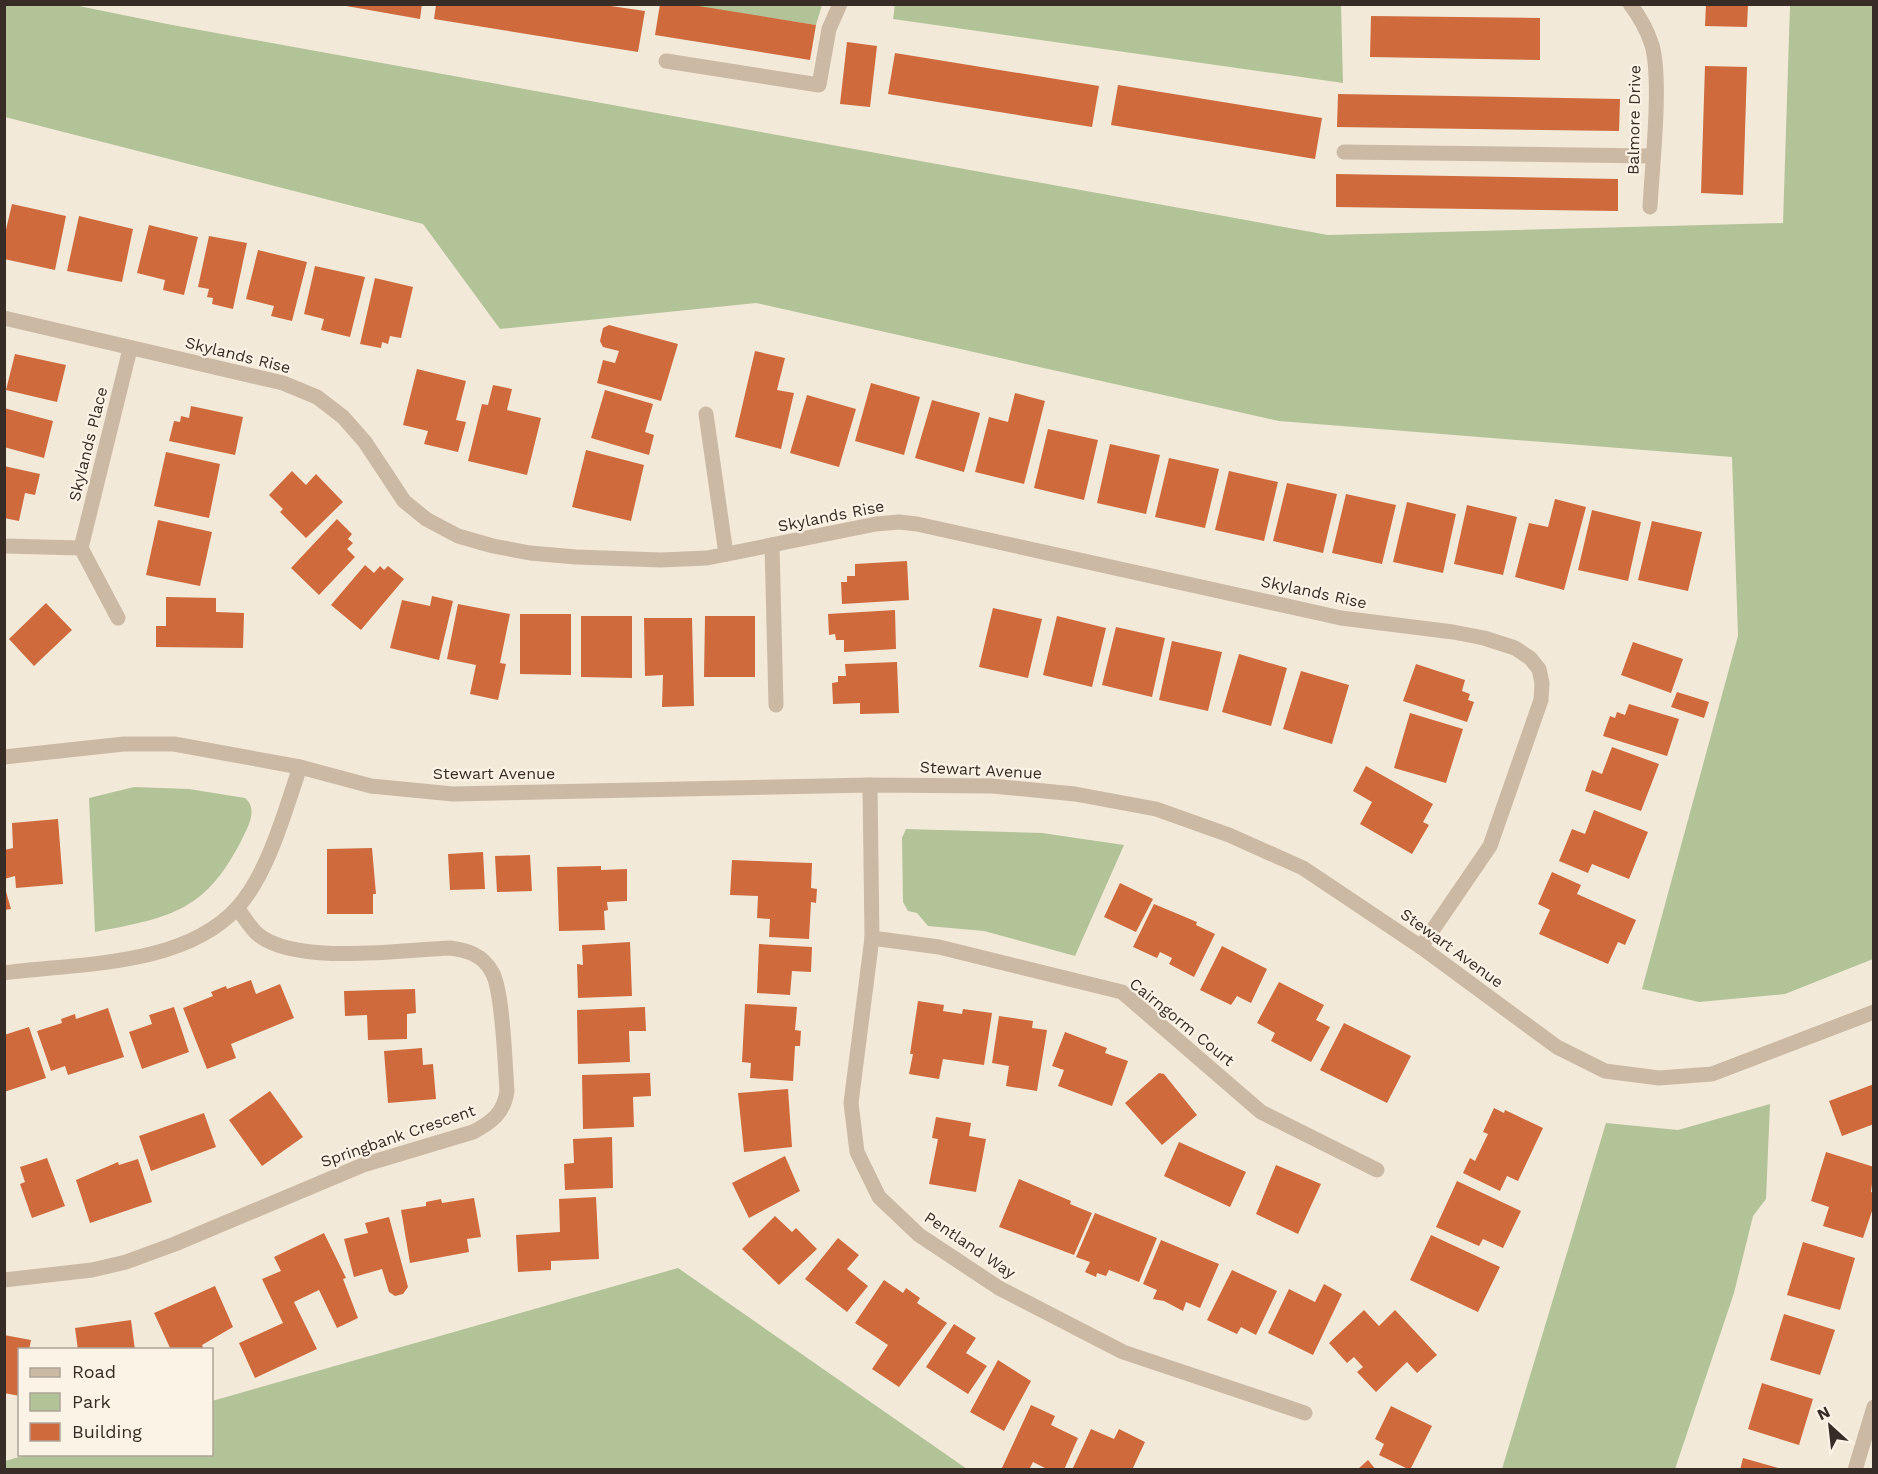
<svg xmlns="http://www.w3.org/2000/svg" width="1878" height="1474" font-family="'Work Sans',sans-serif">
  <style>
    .green { fill: #b2c398 }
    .building { fill: #cf6a3c }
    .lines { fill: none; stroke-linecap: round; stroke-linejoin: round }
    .service { stroke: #ccb9a4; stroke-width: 15 }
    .minor { stroke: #ccb9a4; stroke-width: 15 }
    .tertiary { stroke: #ccb9a4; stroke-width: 15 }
    .labels { text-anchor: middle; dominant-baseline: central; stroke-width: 4.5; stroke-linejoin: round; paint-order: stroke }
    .street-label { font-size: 16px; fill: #372d26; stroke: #fbf3e6 }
  </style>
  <rect width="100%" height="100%" fill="#f3e9d9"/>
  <g class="green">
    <path d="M895,4l446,1 2,78 -450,-64z"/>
    <path d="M4,5h70l93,19 1161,211 455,-12 7,-218h83v954l-88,35 -86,8 -57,-13 96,-353 -6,-179 -453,-36 -523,-118 -256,26 -77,-105 -418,-107z"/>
    <path d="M686,5h136l-6,20z"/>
    <path d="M134,787l55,2 56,9c12,10 5,25 -1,37 -37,76 -71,82 -149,97l-6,-134z"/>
    <path d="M906,829l136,4 82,12 -49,111 -91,-25 -56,-5 -11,-13 -9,-2 -5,-9 -1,-64z"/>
    <path d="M1770,1104l-4,95 -13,17 -19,77 -59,176h-173l104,-346 72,7z"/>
    <path d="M678,1268l289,201h-962v-8l21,-6 186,-1v-53z"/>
  </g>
  <g class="building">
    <path d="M335,4h87l-2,15z"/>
    <path d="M660,4h26l130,21 -6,35 -155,-25z"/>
    <path d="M1706,4h42l-1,23 -42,-1z"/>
    <path d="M436,5h168l41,6 -7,41 -204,-33z"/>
    <path d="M1371,16l169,2v42l-170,-3z"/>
    <path d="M847,42l30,4 -7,61 -30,-3z"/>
    <path d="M895,53l204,33 -7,41 -204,-33z"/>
    <path d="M1705,66l42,1 -4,128 -42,-2z"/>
    <path d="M1118,85l204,33 -7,41 -204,-34z"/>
    <path d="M1338,94l282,5 -1,32 -282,-4z"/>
    <path d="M1336,174l282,5v32l-282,-4z"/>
    <path d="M12,204l54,12 -11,54 -51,-11v-21z"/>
    <path d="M79,216l54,13 -11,53 -55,-11z"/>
    <path d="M149,225l49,12 -14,58 -21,-5 2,-10 -28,-7z"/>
    <path d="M209,236l38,7 -14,66 -21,-5 1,-6 -6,-1 2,-8 -11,-2z"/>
    <path d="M258,250l49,12 -15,59 -21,-5 3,-10 -28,-7z"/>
    <path d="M315,266l50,11 -15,60 -29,-7 3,-11 -20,-5z"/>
    <path d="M375,278l38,9 -12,51 -11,-2 -2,8 -6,-2 -1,6 -21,-4z"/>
    <path d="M609,325l69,19 -17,57 -64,-18 6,-23 12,3 4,-12 -16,-4 -3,-6 3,-13z"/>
    <path d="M755,351l30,7 -8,32 17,3 -13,56 -46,-12z"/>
    <path d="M15,354l51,11 -9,37 -51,-12z"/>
    <path d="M417,369l49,12 -10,39 10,2 -8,30 -34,-8 4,-13 -25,-6z"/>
    <path d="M871,383l49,14 -16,58 -49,-14z"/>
    <path d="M493,385l19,4 -5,21 34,8 -14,57 -59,-14 14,-57 6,1z"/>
    <path d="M605,390l48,14 -8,28 9,3 -5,20 -58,-17z"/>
    <path d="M1015,393l30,8 -21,83 -49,-12 14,-55 19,5z"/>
    <path d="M807,395l49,14 -17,58 -49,-14z"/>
    <path d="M932,400l48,13 -16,59 -49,-14z"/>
    <path d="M191,406l52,11 -8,38 -66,-14 5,-20 6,1 1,-6 8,2z"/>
    <path d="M4,408l49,13 -9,37 -40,-11z"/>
    <path d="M1048,429l50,11 -14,60 -50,-12z"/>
    <path d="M1110,444l50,11 -14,59 -49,-11z"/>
    <path d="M586,450l58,15 -13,56 -59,-14z"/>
    <path d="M166,452l54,12 -11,54 -55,-12z"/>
    <path d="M1169,458l50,11 -14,59 -50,-11z"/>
    <path d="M4,466l36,8 -5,21 -10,-2 -6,28 -15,-3z"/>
    <path d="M292,471l14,14 10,-11 27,28 -37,36 -26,-26 3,-3 -14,-14z"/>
    <path d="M1229,471l49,11 -14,59 -49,-11z"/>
    <path d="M1287,483l50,11 -14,59 -50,-12z"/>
    <path d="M1346,494l50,11 -14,59 -50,-11z"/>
    <path d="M1555,499l31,8 -22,83 -49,-13 14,-54 19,4z"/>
    <path d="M1407,502l49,12 -13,59 -50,-11z"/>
    <path d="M1467,505l50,12 -14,58 -49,-11z"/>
    <path d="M1592,510l49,12 -13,59 -50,-11z"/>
    <path d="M337,519l15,15 -4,5 5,4 -6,6 8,8 -36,38 -28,-27z"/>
    <path d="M158,520l54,12 -12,54 -54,-11z"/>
    <path d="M1652,521l50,11 -14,59 -50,-11z"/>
    <path d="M907,561l2,39 -67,4 -1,-22h6v-6h8v-12z"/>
    <path d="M365,565l9,8 6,-7 4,4 4,-4 16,13 -43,51 -30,-25z"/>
    <path d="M432,596l21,5 -14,59 -49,-12 12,-48 28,6z"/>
    <path d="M166,597l50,1v14l28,1 -1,35 -87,-1v-21h10z"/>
    <path d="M46,603l26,27 -38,36 -25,-27z"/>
    <path d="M458,604l52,10 -10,49 6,1 -8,36 -28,-6 6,-29 -29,-6z"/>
    <path d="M993,608l49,11 -14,59 -49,-11z"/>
    <path d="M895,610l1,39 -52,3v-12h-8l-1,-6 -6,1 -1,-21z"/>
    <path d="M520,614h51v61l-51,-1z"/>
    <path d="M581,616h51v62l-51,-1z"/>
    <path d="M705,616h50v61h-51z"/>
    <path d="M1057,616l49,12 -14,59 -49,-12z"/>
    <path d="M644,618h48l2,88 -32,1 1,-32 -18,1z"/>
    <path d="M1116,627l49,11 -13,59 -50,-12z"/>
    <path d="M1172,641l50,11 -14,59 -49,-11z"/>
    <path d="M1633,642l50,17 -12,34 -50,-18z"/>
    <path d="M1239,654l48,14 -16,58 -49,-14z"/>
    <path d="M897,662l2,51 -39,1v-11l-27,1 -1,-21 6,-1v-6h8l-1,-12z"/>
    <path d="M1416,664l49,16 -3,11 8,3 -2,6 6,2 -7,20 -64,-21z"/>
    <path d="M1301,671l48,14 -17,59 -49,-15z"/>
    <path d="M1677,692l32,10 -5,16 -33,-11z"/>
    <path d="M1629,704l50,15 -12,37 -64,-20 7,-20 5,2 2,-6 8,3z"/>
    <path d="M1410,713l53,16 -17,54 -52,-15z"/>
    <path d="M1612,747l47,17 -18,47 -56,-20 7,-21 10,4z"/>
    <path d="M1366,766l67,38 -10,18 6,3 -17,29 -52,-30 12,-22 -19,-11z"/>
    <path d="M1594,810l54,22 -19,47 -37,-15 -4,9 -29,-12 13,-32 13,5z"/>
    <path d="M58,819l5,65 -47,4 -1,-12 -11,3v-29l9,-2 -1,-25z"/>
    <path d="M372,848l4,46h-3v20h-46v-65z"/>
    <path d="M483,852l2,37 -35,1 -2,-36z"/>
    <path d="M530,855l2,36 -35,1 -2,-36z"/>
    <path d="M732,860l80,3 -1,25 6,1 -1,14 -5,-1 -2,37 -40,-2 1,-18 -13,-1 1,-22 -28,-1z"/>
    <path d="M601,866v4l26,-1v32l-20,1 1,8 -4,1 1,19 -46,1 -2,-64z"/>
    <path d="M1552,872l29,13 -4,9 59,26 -11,25 -7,-3 -10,22 -69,-30 11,-24 -12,-6z"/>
    <path d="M1120,883l33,16 -17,33 -32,-15z"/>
    <path d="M5,888l6,21 -7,1v-21z"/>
    <path d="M1154,904l43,18 -1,3 19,9 -21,43 -25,-13 3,-6 -12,-6 -3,6 -24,-11z"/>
    <path d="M630,942l2,54 -54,2 -1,-34 6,1 -1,-20z"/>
    <path d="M759,944l53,3 -1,25 -19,-1 -2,24 -33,-2z"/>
    <path d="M1222,946l45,23 -16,34 -14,-7 -6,9 -31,-15z"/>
    <path d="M251,980l5,14 24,-10 14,34 -63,26 5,14 -29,11 -24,-61 30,-12 -2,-4 15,-6 1,3z"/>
    <path d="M1279,982l45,23 -8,15 14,7 -19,35 -40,-21 4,-8 -18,-10z"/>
    <path d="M415,989l1,24 -9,1v25l-39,1 -1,-25 -22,1 -1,-25z"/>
    <path d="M918,1001l26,4 -1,6 19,3 1,-5 29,4 -8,52 -41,-6 -4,20 -30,-5 4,-20h-3z"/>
    <path d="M745,1004l52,3 -2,23 6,1 -1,15h-5l-2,35 -43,-3 1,-15 -9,-1z"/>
    <path d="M174,1007l15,45 -47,17 -13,-37 23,-8 -3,-9z"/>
    <path d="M645,1007l1,24h-17l1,31 -52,2 -1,-54z"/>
    <path d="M108,1008l16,49 -56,18 -3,-9 -14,5 -14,-40 25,-8 -1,-4 14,-5 1,5z"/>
    <path d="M999,1016l34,5 -1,7 15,2 -10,61 -31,-5 3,-20 -17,-3z"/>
    <path d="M1344,1023l67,33 -24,47 -67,-33z"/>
    <path d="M29,1027l17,51 -42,14v-57z"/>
    <path d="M1065,1032l42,16 -2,5 23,8 -16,45 -54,-20 6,-16 -12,-4z"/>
    <path d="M422,1048l1,17 10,-1 3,35 -48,4 -4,-52z"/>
    <path d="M650,1073l1,23 -18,1 1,30 -51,2 -1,-54z"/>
    <path d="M1159,1073l5,1 33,41 -35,30 -37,-42z"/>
    <path d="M1874,1084v40l-32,12 -13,-35z"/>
    <path d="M788,1089l4,58 -48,5 -6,-59z"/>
    <path d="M270,1091l33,46 -41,29 -33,-46z"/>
    <path d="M1494,1108l10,5 1,-3 38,18 -25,53 -11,-5 -7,15 -37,-18 7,-15 5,3 13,-27 -5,-2z"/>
    <path d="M204,1113l12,34 -65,24 -12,-35z"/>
    <path d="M936,1117l35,6 -2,13 17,3 -10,53 -47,-8 9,-45 -6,-1z"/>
    <path d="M612,1137l1,51 -48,2 -1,-26 10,-1 -1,-24z"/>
    <path d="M1179,1142l67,30 -16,35 -66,-31z"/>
    <path d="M1826,1152l48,15 -3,25 3,1v12l-11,33 -40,-12 6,-19 -18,-6z"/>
    <path d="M785,1156l15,35 -51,27 -17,-35z"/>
    <path d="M47,1158l18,48 -33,12 -12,-34 5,-2 -5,-15z"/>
    <path d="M138,1159l14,43 -62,21 -14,-43 42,-18 1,3z"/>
    <path d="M1276,1165l45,19 -23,50 -42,-20z"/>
    <path d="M1019,1179l52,22 -1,3 22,9 -18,42 -75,-28z"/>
    <path d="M1457,1181l64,30 -18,37 -20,-9 -4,7 -43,-19z"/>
    <path d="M596,1197l3,62 -48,2v9l-33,2 -2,-37 44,-3 -1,-33z"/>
    <path d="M474,1198l7,39 -14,2 2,13 -59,11 -9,-53 25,-4v-4l15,-3 1,4z"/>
    <path d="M1095,1213l62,25 -18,44 -30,-12 -3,6 -9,-3 -1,4 -11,-5 5,-10 -14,-5z"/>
    <path d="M775,1216l17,16 4,-4 21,21 -38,36 -37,-36z"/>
    <path d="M389,1217l19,70 -5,7 -8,2 -6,-4 -7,-23 -28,8 -10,-38 24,-6 -3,-10z"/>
    <path d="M324,1233l22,45 -3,1 15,39 -21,10 -18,-38 -25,12 23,47 -62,29 -16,-35 44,-20 -21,-44 19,-8 -7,-14z"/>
    <path d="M1431,1235l69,32 -22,45 -68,-32z"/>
    <path d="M838,1238l21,17 -12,14 21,17 -21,26 -42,-33z"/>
    <path d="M1161,1240l58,24 -19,44 -14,-6 -3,9 -19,-10 -11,-2 4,-9 -14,-6z"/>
    <path d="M1803,1242l52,16 -15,52 -53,-15z"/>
    <path d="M1232,1270l45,21 -21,44 -15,-8 -4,7 -30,-14z"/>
    <path d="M884,1280l19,13 3,-5 14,10 -3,5 30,20 -48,64 -27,-18 16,-24 -33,-22z"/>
    <path d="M1324,1284l18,10 -29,61 -45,-22 21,-44 26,13z"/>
    <path d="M215,1286l18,41 -31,18 2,5h-33l-17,-37z"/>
    <path d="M1364,1310l15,16 16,-16 42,45 -20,18 -10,-11 -31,30 -19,-20 6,-5 -9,-10 -7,6 -18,-20z"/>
    <path d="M1784,1314l51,16 -15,45 -50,-15z"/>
    <path d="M131,1320l4,30h-57l-3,-22z"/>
    <path d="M954,1324l22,14 -10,15 21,13 -19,28 -42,-27z"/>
    <path d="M4,1335l27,5 -2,10h-9v46l-16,-3z"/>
    <path d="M998,1360l33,21 -27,50 -34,-19z"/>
    <path d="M1762,1383l51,16 -14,46 -51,-16z"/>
    <path d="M1031,1405l24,11 -4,9 27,13 -14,32h-15l-16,-8 -4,8h-28z"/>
    <path d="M1391,1406l41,20 -22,44 -31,-15 5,-11 -9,-5z"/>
    <path d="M1091,1429l23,10 5,-10 26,13 -13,28h-60z"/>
    <path d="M1743,1458l39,11v1h-42z"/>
    <path d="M1368,1460l8,10h-19z"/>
  </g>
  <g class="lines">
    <g class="service">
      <path d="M1344,152l308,4"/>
      <path d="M706,414l20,140"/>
      <path d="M772,545l4,160"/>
    </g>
    <g class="minor">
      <path d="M1630,4c10,13 17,26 22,41 10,36 0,121 -2,162"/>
      <path d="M666,61l153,24 10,-56 11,-25"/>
      <path d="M4,318l279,65 34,14 26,20 22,25 39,59 22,18 32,17 35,10 37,7 46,4 85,3 46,-2 169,-34 23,-2 18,2 424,94 112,14 31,6 31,10 15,10 9,11 3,14 -1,17 -51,146 -69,101"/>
      <path d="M5,546l76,2 37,70"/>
      <path d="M81,548l49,-199"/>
      <path d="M870,785l2,153 -21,165 6,49 22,45 40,38 80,53 124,64 182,61"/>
      <path d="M872,938l67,9 183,45 139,120 116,58"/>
      <path d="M4,973c74,-10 179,-6 233,-65 31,-34 48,-97 63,-141"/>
      <path d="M4,1280l88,-10 34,-8 49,-18 188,-79 110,-33c19,-10 31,-19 34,-41 -2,-25 -4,-101 -15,-119 -9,-17 -25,-22 -42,-24 -48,2 -151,17 -190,-12 -9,-6 -16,-20 -23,-28"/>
      <path d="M1855,1470l19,-63"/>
    </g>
    <path class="tertiary" d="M4,757l120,-13h50l126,23 71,19 82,8 417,-9 122,1 83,8 81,15 73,26 74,33 118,79 136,100 48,24 54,7 53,-4 162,-62"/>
  </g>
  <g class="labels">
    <g class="street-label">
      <text transform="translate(1634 120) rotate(-89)">Balmore Drive</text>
      <text transform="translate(238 355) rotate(14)">Skylands Rise</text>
      <text transform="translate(88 444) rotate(-76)">Skylands Place</text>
      <text transform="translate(831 516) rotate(-11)">Skylands Rise</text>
      <text transform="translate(1314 592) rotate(12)">Skylands Rise</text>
      <text transform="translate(981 770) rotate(3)">Stewart Avenue</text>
      <text x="494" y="773">Stewart Avenue</text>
      <text transform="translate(1452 948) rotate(36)">Stewart Avenue</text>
      <text transform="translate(1182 1022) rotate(39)">Cairngorm Court</text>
      <text transform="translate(398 1136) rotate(-19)">Springbank Crescent</text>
      <text transform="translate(970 1245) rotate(34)">Pentland Way</text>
    </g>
  </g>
  <rect width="1878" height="1474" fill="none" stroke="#372d26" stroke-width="12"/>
  <rect x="18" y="1348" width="195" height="108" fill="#fbf3e6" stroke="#ada499" stroke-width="1.5"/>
  <rect x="30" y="1368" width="30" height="9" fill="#ccb9a4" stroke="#ada499" stroke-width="1.5"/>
  <text x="72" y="1378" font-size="18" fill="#372d26">Road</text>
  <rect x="30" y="1393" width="30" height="18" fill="#b2c398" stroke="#ada499" stroke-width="1.5"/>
  <text x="72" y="1408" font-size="18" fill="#372d26">Park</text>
  <rect x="30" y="1423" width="30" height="18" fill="#cf6a3c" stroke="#ada499" stroke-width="1.5"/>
  <text x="72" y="1438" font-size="18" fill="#372d26">Building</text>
  <g transform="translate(1830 1426) rotate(333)" stroke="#fbf3e6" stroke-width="4.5" paint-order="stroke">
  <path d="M0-4.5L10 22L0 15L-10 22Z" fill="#372d26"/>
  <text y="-9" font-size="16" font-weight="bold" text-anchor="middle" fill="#372d26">N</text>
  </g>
</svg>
